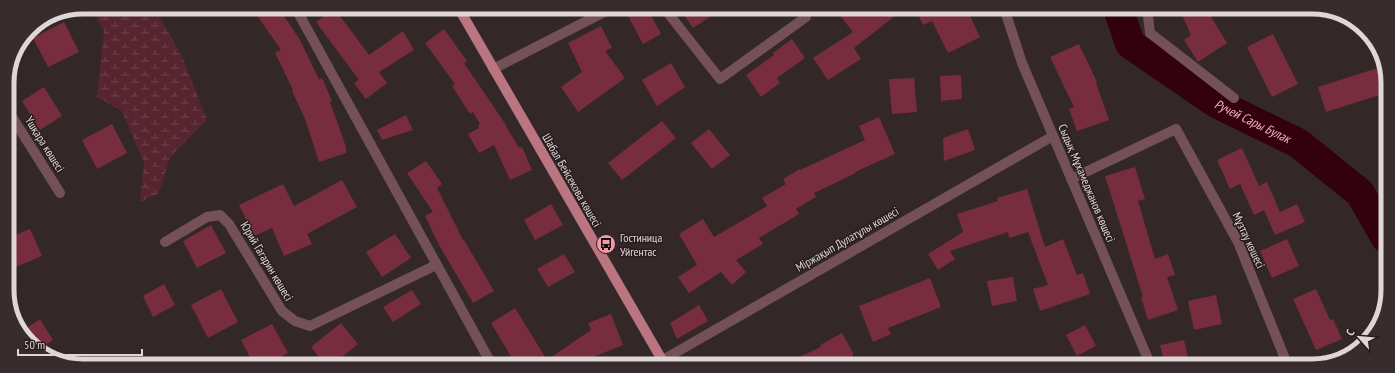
<svg xmlns="http://www.w3.org/2000/svg" width="1395" height="373" font-family="'PT Sans Narrow',sans-serif">
  <style>
    .wetland { fill: url(#wetland-marsh) }
    .lines { fill: none; stroke-linecap: round; stroke-linejoin: round }
    .river { stroke: #33000e; stroke-width: 30 }
    .building { fill: #772d3d }
    .minor { stroke: #735156; stroke-width: 10 }
    .major { stroke: #ba7580; stroke-width: 10 }
    .labels { text-anchor: middle; dominant-baseline: central; stroke-width: 3; stroke-linejoin: round; paint-order: stroke }
    .street-label { font-size: 12px; fill: #dfd6d7; stroke: #291d1f }
    .poi-label { font-size: 12px; fill: #dfd6d7; stroke: #291d1f; text-anchor: start }
    .water-label { font-size: 13px; font-style: italic; fill: #f7b3bd; stroke: #291d1f }
    .rim { fill: none; stroke: #dfd6d7; stroke-width: 5 }
  </style>
  <defs>
    <pattern id="wetland-marsh" width="20" height="14" patternUnits="userSpaceOnUse"><rect width="20" height="14" fill="#56252f"/><path d="M1 5h8M5 5V1M11 12h8M15 12V8" fill="none" stroke="#6e444c"/></pattern>
  </defs>
  <rect width="100%" height="100%" fill="#332728"/>
  <path class="wetland" d="M91,7h63l29,51 24,62 -37,37 -11,36 -19,9 4,-39 -22,-52 -25,-14 7,-66z"/>
  <g class="lines">
    <path class="river" id="s1" d="M1118,8l12,36 86,59 82,40 62,50 26,45"/>
  </g>
  <g class="building">
    <path d="M251,7h27l22,33 19,39 3,-1 10,23 -2,1 16,45v6l-27,9 -14,-43 -13,-28 1,-1 -18,-37 6,-3z"/>
    <path d="M334,8l35,47 34,-24 11,19 -35,22 8,11 -21,16 -12,-16 5,-3 -43,-58z"/>
    <path d="M638,8h9l14,26 -18,10 -16,-30z"/>
    <path d="M679,8h44l-30,20z"/>
    <path d="M834,8h22l6,7 9,-7h34l-51,40 7,11 -33,21 -15,-22 40,-26z"/>
    <path d="M915,8h51l14,29 -32,16 -16,-32 -9,4z"/>
    <path d="M1179,8h52l-20,9 16,26 -29,19 -14,-22 7,-5z"/>
    <path d="M64,22l15,30 -31,15 -15,-29z"/>
    <path d="M601,26l11,22 -7,3 20,27 -47,34 -17,-25 21,-15 -14,-29z"/>
    <path d="M444,29l23,32 -3,2 38,56 17,29 3,-1 10,23 -22,10 -16,-35 -15,8 -11,-19 11,-6 -1,-3 2,-1 -7,-12 -3,2 -18,-28 3,-2 -30,-41z"/>
    <path d="M1273,34l25,50 -26,13 -25,-50z"/>
    <path d="M792,39l13,19 -28,20 3,5 -19,14 -15,-22 28,-20 -1,-2z"/>
    <path d="M1079,44l18,38 -1,1 13,37 -32,11 -8,-22 5,-2 -24,-50z"/>
    <path d="M671,63l14,24 -28,19 -15,-26z"/>
    <path d="M1384,66l2,8v19l-60,19 -8,-25z"/>
    <path d="M961,75l1,24 -21,2 -1,-25z"/>
    <path d="M914,78l3,34 -25,2 -3,-35z"/>
    <path d="M44,87l18,29 -22,14 -18,-29z"/>
    <path d="M406,115l7,15 -31,10 -5,-10z"/>
    <path d="M879,117l16,37 -40,18 1,1 -42,20 2,4 -20,12 3,5 -40,24 4,6 -27,16 10,12 -14,13 -11,-13 -32,21 -11,-16 19,-12 -18,-31 24,-15 11,18 53,-31 -5,-8 24,-14 -3,-5 17,-10v1l65,-30 -6,-14z"/>
    <path d="M662,121l14,17 -54,42 -14,-17z"/>
    <path d="M112,124l15,29 -30,16 -15,-29z"/>
    <path d="M709,129l21,26 -18,14 -21,-26z"/>
    <path d="M968,129l7,21 -31,11 -1,-23z"/>
    <path d="M1242,148l17,38 8,-4 13,30 17,-8 8,18 -30,13 -11,-25 -10,5 -14,-31 -10,5 -13,-29z"/>
    <path d="M426,161l16,23 -5,4 26,52h1l30,51 -21,12 -34,-58 -14,-29 8,-4 -26,-39z"/>
    <path d="M1135,167l10,32 -7,2 17,58 13,-5 7,21 -8,2 11,33 -30,10 -7,-23h2l-38,-121z"/>
    <path d="M342,180l15,27 -50,27 5,10 -28,12 -12,-28 -18,8 -15,-31 44,-21 11,22z"/>
    <path d="M1027,189l18,58 18,-8 14,36 6,-2 7,21 -50,17 -7,-22 15,-4 -20,-53 -19,6 -1,-6 -58,19 5,8 -17,11 -10,-16 35,-22 -6,-18 41,-13 -1,-3z"/>
    <path d="M551,204l12,21 -28,15 -11,-20z"/>
    <path d="M211,225l15,28 -29,15 -14,-27z"/>
    <path d="M30,229l12,27 -34,14v-32z"/>
    <path d="M395,234l16,24 -29,19 -16,-25z"/>
    <path d="M1287,239l12,27 -27,12 -12,-27z"/>
    <path d="M564,254l11,18 -27,15 -11,-18z"/>
    <path d="M1013,277l4,24 -25,5 -5,-25z"/>
    <path d="M930,278l11,29 -53,21 3,6 -18,8 -14,-36z"/>
    <path d="M164,284l11,21 -22,12 -10,-21z"/>
    <path d="M221,289l17,33 -30,16 -17,-33z"/>
    <path d="M1316,289l14,31 3,-1 9,20 -26,11 -23,-51z"/>
    <path d="M412,290l9,14 -28,18 -10,-15z"/>
    <path d="M1216,295l6,29 -28,6 -6,-29z"/>
    <path d="M699,305l9,16 -31,18 -7,-16z"/>
    <path d="M515,308l32,52 44,-30 -3,-7 23,-9 12,31 -37,15 3,5h-73l-25,-42z"/>
    <path d="M40,319l13,21 -13,9 -11,-5 -7,-13z"/>
    <path d="M341,323l17,21 -26,21h-7l-14,-18z"/>
    <path d="M272,324l16,29 -23,12h-11l-13,-25z"/>
    <path d="M1085,325l11,21 -19,10 -11,-21z"/>
    <path d="M842,333l11,20v6l-13,6h-58l39,-18 -1,-2z"/>
    <path d="M1184,340l6,26h-25l-5,-21z"/>
  </g>
  <g class="lines">
    <g class="minor">
      <path d="M295,7l197,358"/>
      <path d="M664,8l56,71 86,-62"/>
      <path d="M1004,8l18,55 129,303"/>
      <path d="M1147,8l3,25 84,65"/>
      <path d="M493,69l119,-61"/>
      <path d="M7,109l53,84"/>
      <path d="M1071,179l105,-50 62,113 50,124"/>
      <path d="M165,242l42,-25 13,-2 9,9 53,87 13,10 15,5 126,-61"/>
      <path d="M654,365l399,-229"/>
    </g>
    <path class="major" d="M458,7l207,358"/>
  </g>
  <defs>
    <g id="bus-disc" transform="scale(1)"><circle r="9.5" fill="#f39aa8" stroke="#291d1f"/><path d="M-5-6H5V4H4V6H2V4H-2V6H-4V4H-5ZM-3.5-4V0h7V-4ZM-3.5 1.2v1.5H-2V1.2ZM2 1.2v1.5H3.5V1.2Z" fill="#111"/></g>
  </defs>
  <g fill-rule="evenodd">
    <use href="#bus-disc" x="606" y="244"/>
  </g>
  <g class="labels">
    <g class="street-label">
      <text transform="translate(45 144) rotate(58)">Үшқара көшесі</text>
      <text transform="translate(572 180) rotate(60)">Шабал Бейсекова көшесі</text>
      <text transform="translate(1087 183) rotate(67)">Сыдық Мұхамеджанов көшесі</text>
      <text transform="translate(847 239) rotate(-30)">Міржақып Дулатұлы көшесі</text>
      <text transform="translate(1249 240) rotate(65)">Мұзтау көшесі</text>
      <text transform="translate(267 261) rotate(59)">Юрий Гагарин көшесі</text>
    </g>
    <g class="poi-label">
      <text x="620" y="237">Гостиница<tspan x="620" dy="14">Уйгентас</tspan></text>
    </g>
    <g class="water-label">
      <text stroke="none"><textPath href="#s1" startOffset="183">Ручей Сары Булак</textPath></text>
    </g>
  </g>
  <path d="M0 0H1395V373H0ZM83 14H1312A69 69 0 0 1 1381 83V290A69 69 0 0 1 1312 359H83A69 69 0 0 1 14 290V83A69 69 0 0 1 83 14Z" fill="#382c2e" fill-rule="evenodd"/>
  <path class="rim" d="M83 14H1312A69 69 0 0 1 1381 83V290A69 69 0 0 1 1312 359H83A69 69 0 0 1 14 290V83A69 69 0 0 1 83 14Z"/>
  <g transform="translate(1359 337) rotate(297)" stroke="#291d1f" stroke-width="3" paint-order="stroke">
  <path d="M0-3L7 15L0 10L-7 15Z" fill="#dfd6d7"/>
  <text y="-6" font-size="11" font-weight="bold" text-anchor="middle" fill="#dfd6d7">С</text>
  </g>
  <path d="M18 349v6h124v-6" fill="none" stroke="#dfd6d7" stroke-width="2"/>
  <text x="24" y="349" font-size="12" fill="#dfd6d7" stroke="#291d1f" stroke-width="3" paint-order="stroke">50 m</text>
</svg>
